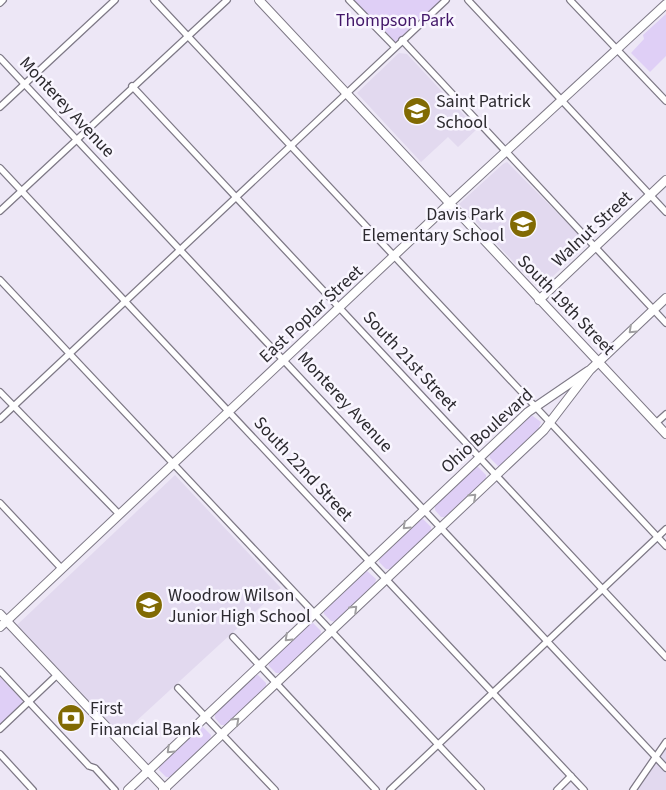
<svg xmlns="http://www.w3.org/2000/svg" width="666" height="790" font-family="'Source Sans 3',sans-serif">
  <style>
    .built { fill: #e2d9ef }
    .green { fill: #dfcff6 }
    .lines { fill: none; stroke-linecap: round; stroke-linejoin: round }
    .street-casing { stroke: #7e7986; stroke-width: 8 }
    .secondary-casing { stroke: #7e7986; stroke-width: 10 }
    .street { stroke: #fff; stroke-width: 5.5 }
    .secondary { stroke: #fff; stroke-width: 8 }
    .oneway { stroke: #a09fa1 }
    .labels { text-anchor: middle; dominant-baseline: central; stroke-width: 5; stroke-linejoin: round; paint-order: stroke }
    .park-label { font-size: 18px; fill: #421668; stroke: #f9f6ff }
    .poi-label { font-size: 18px; fill: #2c2a2f; stroke: #f9f6ff; text-anchor: start }
    .street-label { font-size: 18px; fill: #2c2a2f; stroke: #f9f6ff }
  </style>
  <rect width="100%" height="100%" fill="#ede7f6"/>
  <g class="built">
    <path d="M399,53l8,1 70,75 -19,18 -10,-10 -27,25 -64,-69z"/>
    <path d="M507,162l81,82 -49,45 -80,-85 44,-40z"/>
    <path d="M175,475l106,113 -161,148 -103,-111z"/>
    <path d="M666,746v44h-30z"/>
  </g>
  <g class="green">
    <path d="M349,0h97l-51,47z"/>
    <path d="M666,14v42l-16,16 -19,-19 13,-14 -1,-4z"/>
    <path d="M530,414l11,8 -3,8 -39,37 -9,-9 -1,-6z"/>
    <path d="M474,466l4,1 8,8v4l-40,38h-5l-6,-7v-6z"/>
    <path d="M419,519h4l8,8v5l-40,37h-5l-7,-7v-4z"/>
    <path d="M364,571h3l9,8 -1,5 -39,38 -5,-1 -7,-7v-6z"/>
    <path d="M309,623h4l8,8 -1,5 -39,37h-5l-7,-7 -1,-4z"/>
    <path d="M254,675h4l8,8v5l-40,37h-5l-6,-7v-6z"/>
    <path d="M0,677l23,24 -9,12 -14,12z"/>
    <path d="M199,727h4l8,8 -1,5 -39,37h-5l-7,-7v-6z"/>
  </g>
  <g class="lines">
    <g class="street-casing">
      <g id="street">
        <path d="M154,0l512,546"/>
        <path d="M349,0l46,47"/>
        <path d="M468,0l198,212"/>
        <path d="M570,0l96,101"/>
        <path d="M0,3l3,-3"/>
        <path d="M402,40l264,283"/>
        <path d="M0,58l666,710"/>
        <path d="M132,86l534,571"/>
        <path d="M0,107l115,-107"/>
        <path d="M0,168l584,622"/>
        <path d="M0,211l227,-211"/>
        <path d="M0,280l481,510"/>
        <path d="M0,392l119,122"/>
        <path d="M0,419l446,-419"/>
        <path d="M656,423l10,-9"/>
        <path d="M0,503l62,66"/>
        <path d="M233,637l143,153"/>
        <path d="M0,671l89,95 6,2 20,22"/>
        <path d="M178,688l97,102"/>
        <path d="M0,729l57,-54"/>
        <path d="M0,754l33,36"/>
        <path d="M390,790l276,-261"/>
        <path d="M557,790l14,-14"/>
        <path d="M633,790l33,-48"/>
      </g>
    </g>
    <g class="secondary-casing">
      <g id="secondary">
        <path d="M259,0l407,434"/>
        <path d="M539,300l127,-120"/>
        <path d="M0,614l166,176"/>
        <path d="M0,627l450,-424 216,-199"/>
        <path d="M128,790l400,-378 60,-41"/>
        <path d="M163,790l381,-360 46,-60 76,-72"/>
      </g>
    </g>
    <use href="#street" class="street"/>
    <use href="#secondary" class="secondary"/>
  </g>
  <defs><path id="oneway-chevron" d="M-2-3.5L2.5 0L-2 3.5" fill="none" stroke-width="1.6" stroke-linecap="round" stroke-linejoin="round" transform="scale(1.25)"/></defs>
  <g class="oneway">
    <use href="#oneway-chevron" transform="translate(632 330) rotate(137)"/>
    <use href="#oneway-chevron" transform="translate(473 497) rotate(-43)"/>
    <use href="#oneway-chevron" transform="translate(406 526) rotate(137)"/>
    <use href="#oneway-chevron" transform="translate(354 609) rotate(-44)"/>
    <use href="#oneway-chevron" transform="translate(288 638) rotate(137)"/>
    <use href="#oneway-chevron" transform="translate(236 721) rotate(-43)"/>
    <use href="#oneway-chevron" transform="translate(170 750) rotate(136)"/>
  </g>
  <defs>
    <g id="school-disc" transform="scale(1.4375)"><circle r="9.5" fill="#816a03" stroke="#f9f6ff"/><path d="M0-5L7-2L0 1L-7-2ZM-4 1L0 2.5L4 1V4Q0 6-4 4Z" fill="#fff"/></g>
    <g id="bank-disc" transform="scale(1.4375)"><circle r="9.5" fill="#816a03" stroke="#f9f6ff"/><path d="M-6-4H6V4H-6ZM0-2.3a2.3 2.3 0 1 0 0 4.6a2.3 2.3 0 1 0 0-4.6Z" fill="#fff"/></g>
  </defs>
  <g fill-rule="evenodd">
    <use href="#school-disc" x="417" y="111"/>
    <use href="#school-disc" x="523" y="224"/>
    <use href="#school-disc" x="149" y="605"/>
    <use href="#bank-disc" x="71" y="718"/>
  </g>
  <g class="labels">
    <g class="park-label">
      <text x="395" y="20">Thompson Park</text>
    </g>
    <g class="poi-label">
      <text x="436" y="101">Saint Patrick<tspan x="436" dy="21">School</tspan></text>
      <text x="504" y="214" text-anchor="end">Davis Park<tspan x="504" dy="21">Elementary School</tspan></text>
      <text x="168" y="595">Woodrow Wilson<tspan x="168" dy="21">Junior High School</tspan></text>
      <text x="90" y="708">First<tspan x="90" dy="21">Financial Bank</tspan></text>
    </g>
    <g class="street-label">
      <text transform="translate(67 107) rotate(47)">Monterey Avenue</text>
      <text transform="translate(592 229) rotate(-43)">Walnut Street</text>
      <text transform="translate(566 305) rotate(46)">South 19th Street</text>
      <text transform="translate(311 314) rotate(-43)">East Poplar Street</text>
      <text transform="translate(410 361) rotate(47)">South 21st Street</text>
      <text transform="translate(345 402) rotate(47)">Monterey Avenue</text>
      <text transform="translate(487 431) rotate(-42)">Ohio Boulevard</text>
      <text transform="translate(303 469) rotate(47)">South 22nd Street</text>
    </g>
  </g>
</svg>
